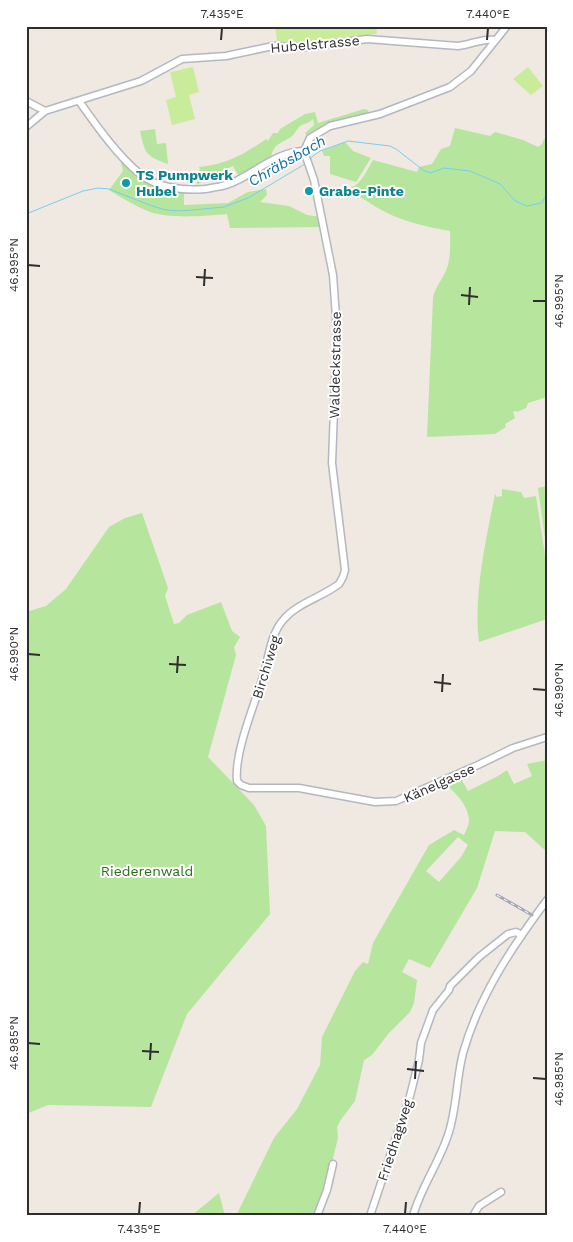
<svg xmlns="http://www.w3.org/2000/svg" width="573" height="1242" font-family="'Work Sans',sans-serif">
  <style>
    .green { fill: #b6e59e; fill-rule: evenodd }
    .pitch { fill: #c9ec9a }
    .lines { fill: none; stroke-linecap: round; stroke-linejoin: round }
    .stream { stroke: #75cff0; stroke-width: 1 }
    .minor-casing { stroke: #b4b7c1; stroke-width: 9 }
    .minor { stroke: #fff; stroke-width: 6 }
    .rail-casing { stroke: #a3a6b8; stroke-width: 3 }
    .rail { stroke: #fff; stroke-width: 1; stroke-dasharray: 4; stroke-linecap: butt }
    .ticks { fill: none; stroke: #2e2e2e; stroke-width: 2 }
    .culture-dot { fill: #0f9aa8; stroke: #fff; stroke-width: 2 }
    .labels { text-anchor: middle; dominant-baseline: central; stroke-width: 4; stroke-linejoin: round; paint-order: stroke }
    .street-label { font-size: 14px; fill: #2e2e2e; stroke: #fff }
    .culture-label { font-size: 14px; font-weight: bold; fill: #0d838f; stroke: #fff; text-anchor: start }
    .park-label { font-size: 14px; fill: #2c6e1b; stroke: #fff }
    .water-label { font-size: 15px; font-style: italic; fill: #0d6fa3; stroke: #fff }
    .neatline { fill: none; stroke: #2e2e2e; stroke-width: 2 }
    .ticks-label { font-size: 12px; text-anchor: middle; fill: #2e2e2e }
  </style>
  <rect width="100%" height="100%" fill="#efe9e1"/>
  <g class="green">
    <path d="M364,109l4,1 3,9 -22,4 -41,14 -3,-4 9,-8 -1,-6c-4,5 -10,4 -14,8 -3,3 -4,7 -8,10 -11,7 -19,7 -20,23l-33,15 -5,-9 -24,11 -12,8v-9l3,-6 -1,-3c26,-2 46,-13 67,-28l2,2 5,-8h5l2,-4 25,-15 10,-2 3,11z"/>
    <path d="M455,128l35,8 5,-4 28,8 15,7 4,-3 2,-5h3v258l-19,6 -2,5 -9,4 -1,-1 -3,1 2,6 -10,6 1,3 -11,7 -68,3 6,-139c2,-11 10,-19 14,-30 4,-11 3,-25 3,-37 -24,-4 -53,-11 -74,-24 -10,-6 -20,-13 -29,-19 13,0 20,-18 26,-28l44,12 2,-5 13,-3 9,-15 9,-3z"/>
    <path d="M155,129l2,15 9,-1 2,21c-22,-8 -23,-10 -28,-33z"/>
    <path d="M345,142l8,9 18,7 -15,24 -26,-8v-18h-6l-2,-5z"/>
    <path d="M119,154l17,19 48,18v14l44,-2 20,-11 18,-3 1,6 -7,7 29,4 18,9 14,2 1,10 -92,1 -3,-14c-23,2 -56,5 -77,-2 -15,-6 -28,-14 -41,-22l14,-19z"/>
    <path d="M547,486v67l-9,-65z"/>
    <path d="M502,489l19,3 3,6 12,-2 11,72v51l-68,23c-6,-46 7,-102 16,-148l2,3 5,-1z"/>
    <path d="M142,513l26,75 -3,8 9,28 5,-1 8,-8 34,-13 11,29 8,6 -6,10 2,8 -28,102 46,48 12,21 4,88 -83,100 -36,93 -103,-2 -22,9v-502l20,-6 20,-17 43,-62 16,-9z"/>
    <path d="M547,760v92l-22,-20 -30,-1 -18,57 -47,80 -21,-9 -7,13 15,8 -3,23 -4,9 -21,21 -17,22 -8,5 -9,41 -15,20 -3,6 1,11 -13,52 -10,26h-79l38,-78 23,-29 23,-44 2,-28 33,-66 8,-9 5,2 5,-21 56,-98 25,-15 10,5c2,-4 5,-10 5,-15 -1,-17 -16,-29 -27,-39l16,-8 10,18 30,-15 9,-6 7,14 18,-8 -5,-12zM458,837l10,8 -7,12 -22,25 -13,-11z"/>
    <path d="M219,1193l6,23h-34z"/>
  </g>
  <g class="pitch">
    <path d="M275,26h101l1,8 -35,3 -35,6 -30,-2z"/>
    <path d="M193,67l6,25 -10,3 6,24 -23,6 -6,-25 10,-3 -6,-25z"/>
    <path d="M528,67l15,19 -12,9 -18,-16z"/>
  </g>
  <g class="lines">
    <g class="stream">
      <path d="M309,159l11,-8 28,-10 42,5 6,3 27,21 7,3 14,-5 26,3 30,13 15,17 12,5 15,-3 2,-5h3"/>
      <path d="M26,214l57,-23 15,-3 11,1 43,17 14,4 15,1 43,-4 24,-9 57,-34"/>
    </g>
    <g class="minor-casing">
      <g id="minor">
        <path d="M26,101l19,10"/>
        <path d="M79,101c17,24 38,54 61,73 17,14 44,17 65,15 12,-2 23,-3 33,-9 20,-10 42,-29 66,-29"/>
        <path d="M26,127l19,-16 96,-30 41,-22 44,-3 47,-10 33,1 61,-8 91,7c12,-1 24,-8 37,-6"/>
        <path d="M304,151l10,29 19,95 4,56 -5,132 13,107 -2,7 -4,7c-17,13 -41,19 -55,35 -13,14 -15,36 -20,54 -8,29 -30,78 -27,108l4,4 8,3h50l76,14 21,-1 82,-36 35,-17 34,-11"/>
        <path d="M304,151l6,-13 20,-12 50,-12 70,-27 21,-16 36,-45"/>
        <path d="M317,1216l10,-26 6,-26"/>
        <path d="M370,1216l40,-120 9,-36 2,-17 12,-33 16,-20 1,-4 29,-29 29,-23 8,-2 6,3"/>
        <path d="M413,1216c8,-29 26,-53 35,-81 9,-26 8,-55 15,-82 16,-57 49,-106 84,-153"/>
        <path d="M473,1216l6,-10 22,-14"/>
      </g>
    </g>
    <use href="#minor" class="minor"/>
    <g class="rail-casing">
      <path id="rail" d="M497,895l35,20"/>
    </g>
    <use href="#rail" class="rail"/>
  </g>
  <path class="ticks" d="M221,40l1,-12M487,40l1,-12M28,265l12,1M196,277l17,1M204,286l1,-17M461,295l17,2M533,301h13M469,305l1,-18M28,654l12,1M169,664l17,1M177,673l1,-17M434,682l17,2M533,689l13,1M442,692l1,-18M28,1043l12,1M142,1051l17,1M150,1060l1,-17M407,1069l17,2M533,1078l13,1M415,1079l1,-18M139,1214l1,-12M405,1214l1,-12"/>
  <g class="culture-dot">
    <circle cx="126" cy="183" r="5"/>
    <circle cx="309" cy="191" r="5"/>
  </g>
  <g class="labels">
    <g class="street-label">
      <text transform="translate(315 44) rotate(-5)">Hubelstrasse</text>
      <text transform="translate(335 365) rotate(-89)">Waldeckstrasse</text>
      <text transform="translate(266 667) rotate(-73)">Birchiweg</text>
      <text transform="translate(439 783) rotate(-24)">Känelgasse</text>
      <text transform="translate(395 1140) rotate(-72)">Friedhagweg</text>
    </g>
    <g class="culture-label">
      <text x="136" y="175">TS Pumpwerk<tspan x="136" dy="16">Hubel</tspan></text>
      <text x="319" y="191">Grabe-Pinte</text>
    </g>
    <g class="park-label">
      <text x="147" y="871">Riederenwald</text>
    </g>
    <g class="water-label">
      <text transform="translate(287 161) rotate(-30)">Chräbsbach</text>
    </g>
  </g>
  <rect width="573" height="1242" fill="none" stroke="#ffffff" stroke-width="55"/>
  <rect x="28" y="28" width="518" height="1186" class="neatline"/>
  <g class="ticks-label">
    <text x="222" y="18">7.435°E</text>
    <text x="488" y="18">7.440°E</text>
    <text transform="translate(14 265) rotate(-90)" y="4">46.995°N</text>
    <text transform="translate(559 301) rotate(-90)" y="4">46.995°N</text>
    <text transform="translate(14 654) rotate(-90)" y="4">46.990°N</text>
    <text transform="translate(559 690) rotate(-90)" y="4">46.990°N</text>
    <text transform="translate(14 1043) rotate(-90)" y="4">46.985°N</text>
    <text transform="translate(559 1079) rotate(-90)" y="4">46.985°N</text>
    <text x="139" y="1233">7.435°E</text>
    <text x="405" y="1233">7.440°E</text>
  </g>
</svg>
